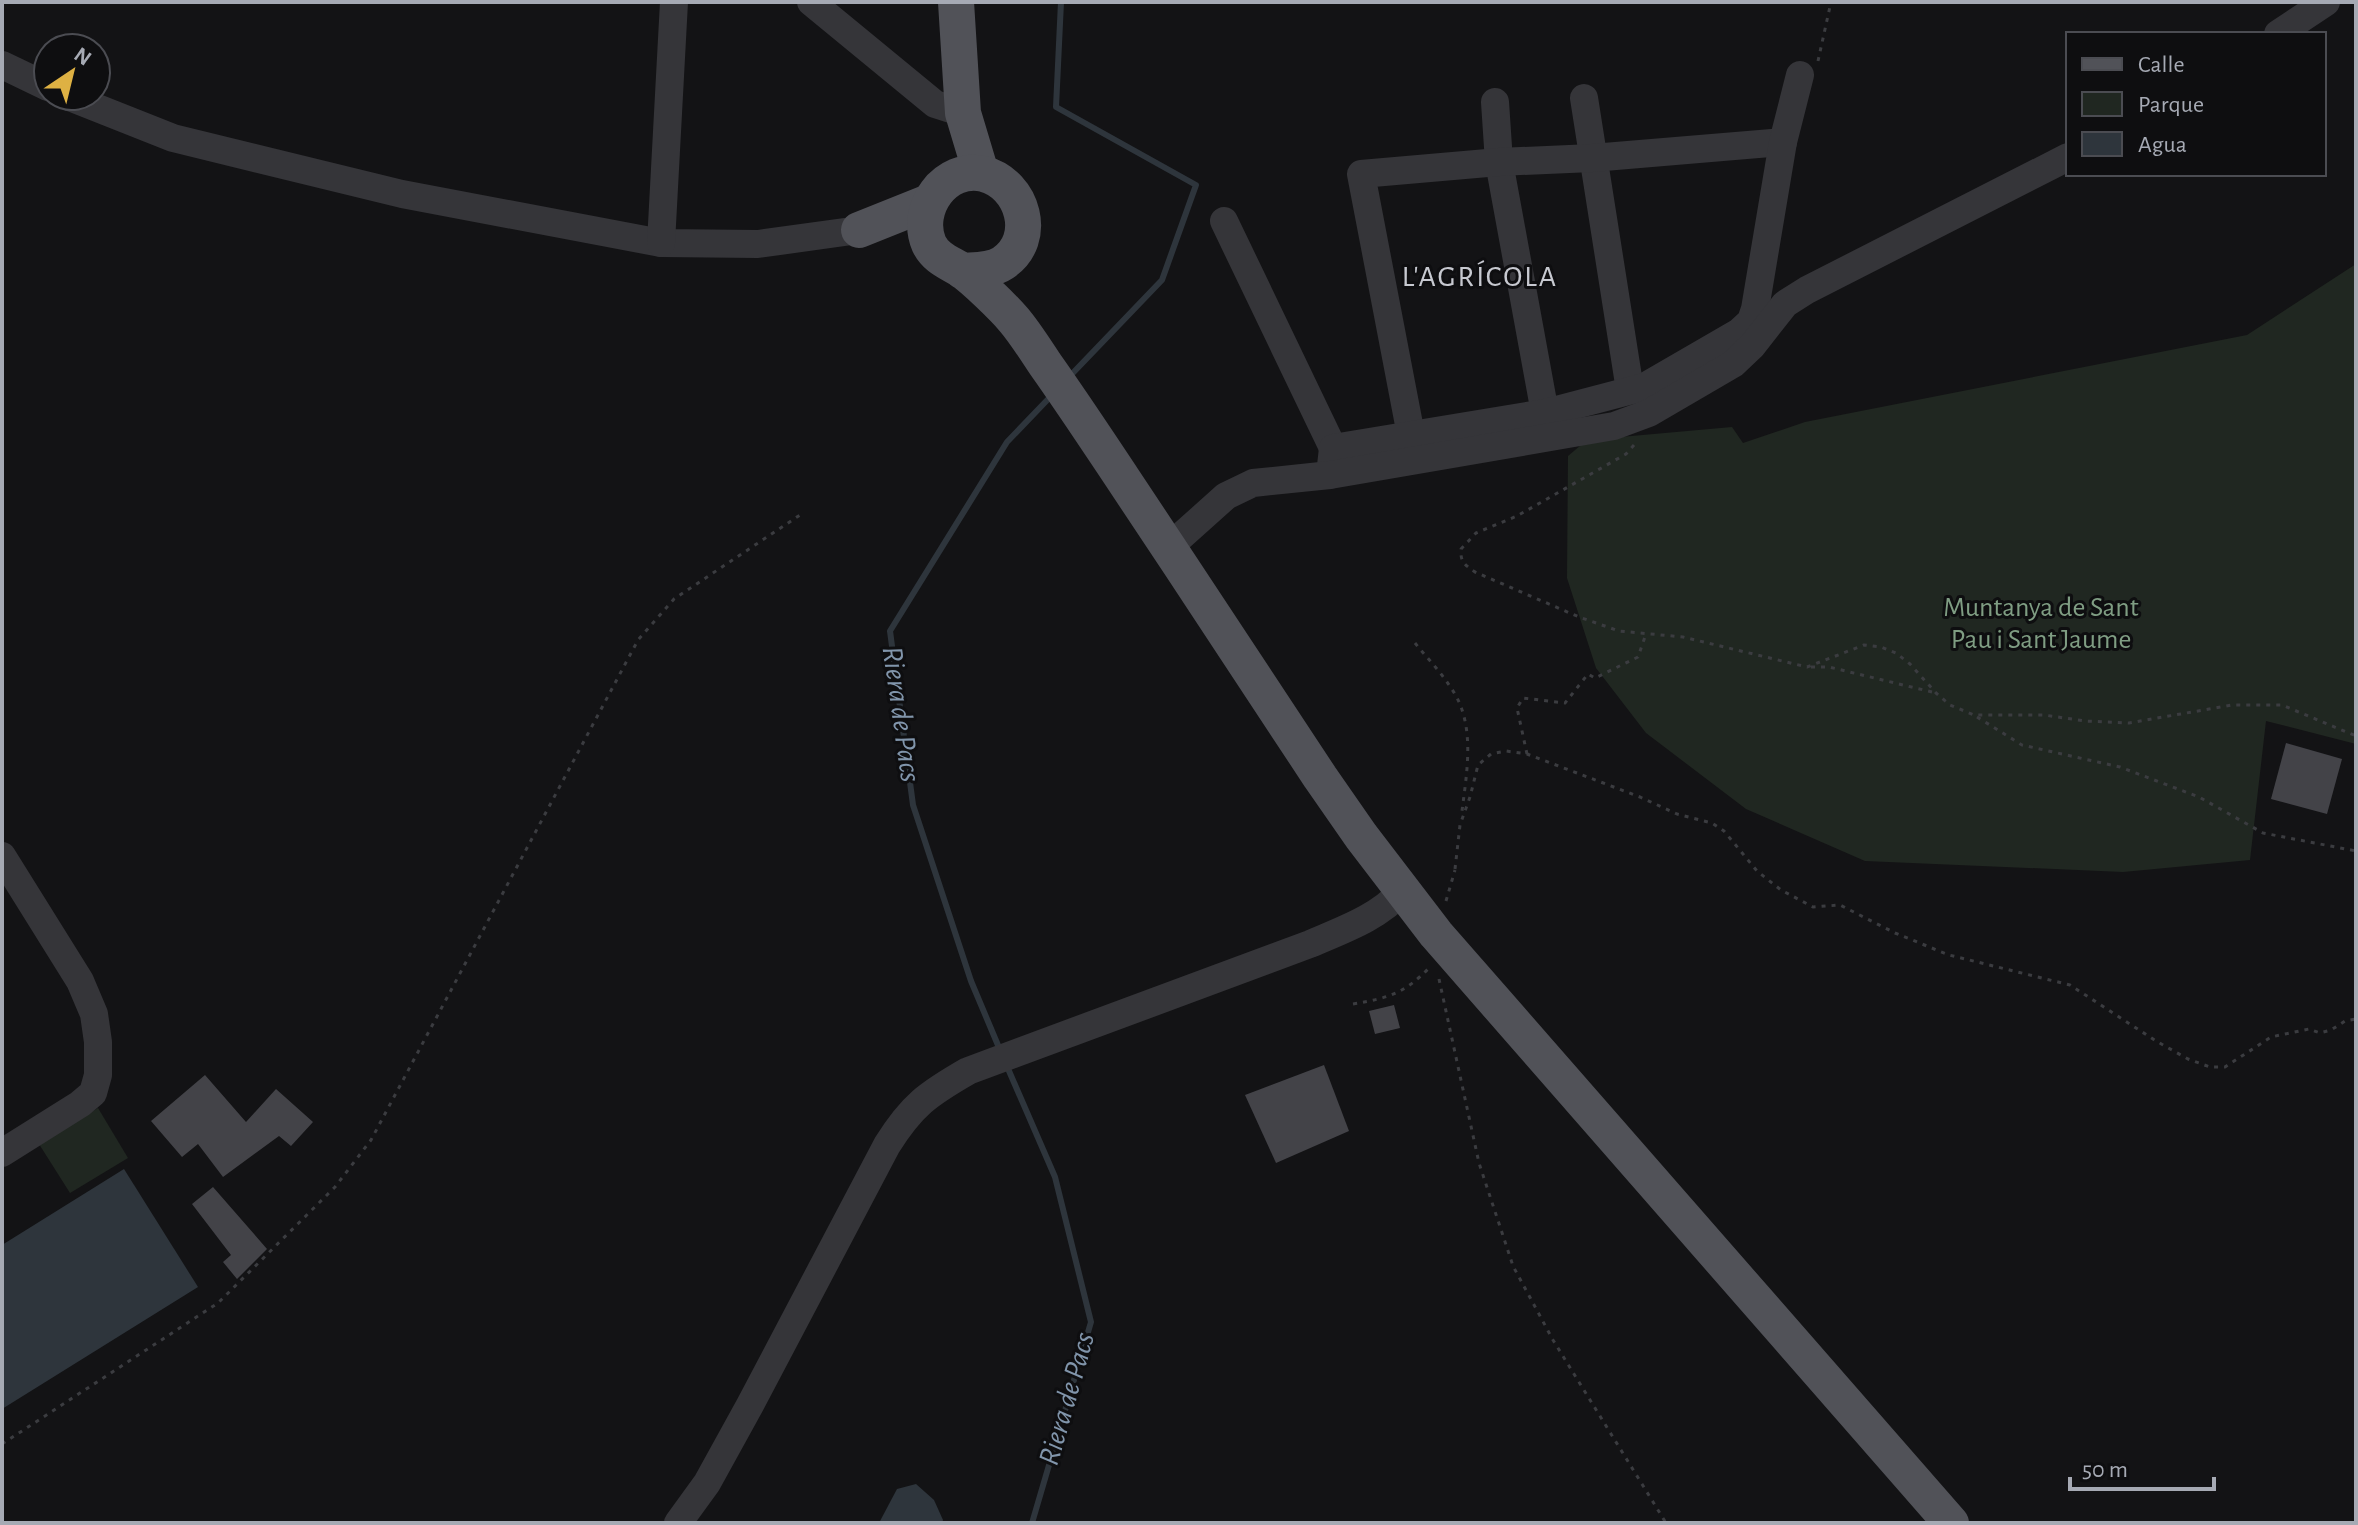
<svg xmlns="http://www.w3.org/2000/svg" width="2358" height="1525" font-family="'Alegreya Sans',sans-serif">
  <style>
    .green { fill: #202721 }
    .water { fill: #2e353c }
    .lines { fill: none; stroke-linecap: round; stroke-linejoin: round }
    .stream { stroke: #2e353c; stroke-width: 6 }
    .building { fill: #434348 }
    .path { stroke: #3b3c40; stroke-width: 3; stroke-dasharray: 4 6; stroke-linecap: butt }
    .minor { stroke: #353539; stroke-width: 28 }
    .major { stroke: #515258; stroke-width: 36 }
    .labels { text-anchor: middle; dominant-baseline: central; stroke-width: 6; stroke-linejoin: round; paint-order: stroke }
    .park-label { font-size: 28px; fill: #7f9d83; stroke: #0e0e10 }
    .neighbourhood-label { font-size: 30px; letter-spacing: 2px; fill: #c7c9d0; stroke: #0e0e10 }
    .water-label { font-size: 30px; font-style: italic; fill: #8195ab; stroke: #0e0e10 }
  </style>
  <rect width="100%" height="100%" fill="#131315"/>
  <g class="green">
    <path d="M2356,264v480l-90,-23 -16,139 -127,12 -258,-11 -119,-52 -100,-76 -50,-65 -29,-90 1,-122 19,-16 145,-13 11,16 62,-21 442,-87z"/>
    <path d="M98,1108l30,50 -58,35 -31,-49z"/>
  </g>
  <g class="water">
    <path d="M124,1169l74,118 -196,122v-164z"/>
    <path d="M916,1484l18,16 9,20 -1,3h-63l18,-34z"/>
  </g>
  <g class="lines">
    <g class="stream">
      <path d="M1061,2l-5,105 140,78 -34,95 -93,97"/>
      <path d="M1000,1050l-29,-69 -58,-176 -23,-174 117,-189 46,-48"/>
      <path d="M1006,1064l49,113 36,145 -59,201"/>
    </g>
  </g>
  <g class="building">
    <path d="M2286,743l56,16 -15,55 -56,-15z"/>
    <path d="M1394,1005l6,23 -25,6 -6,-23z"/>
    <path d="M1324,1065l25,66 -73,32 -31,-68z"/>
    <path d="M205,1075l41,47 30,-33 37,33 -22,24 -12,-10 -56,41 -25,-33 -16,13 -31,-36z"/>
    <path d="M213,1187l54,62 -30,30 -14,-17 8,-7 -39,-51z"/>
  </g>
  <g class="lines">
    <g class="path">
      <path d="M1818,61l13,-59"/>
      <path d="M1634,445l-8,9 -109,62 -41,17 -15,16c-1,13 4,16 14,23l104,45 40,14 64,6 124,30 57,-22 17,2 15,6 14,11 26,29 14,12 24,10h70l41,6 44,2 103,-18h50l74,31"/>
      <path d="M1415,643c12,15 26,29 36,45 25,35 16,83 11,123"/>
      <path d="M1811,667h18l103,25"/>
      <path d="M1977,717l45,28 98,22 79,30 64,36 93,18"/>
      <path d="M1527,754l-10,-46 6,-10 42,5 23,-29 7,4 43,-21 8,-23"/>
      <path d="M1455,869l5,-44 10,-28 8,-32 13,-11 15,-3 21,3 113,43 37,17 35,9 12,8 33,40 24,19 32,17 27,-2 55,28 54,22 121,30 86,56 32,18 22,8h15l46,-30 38,-8 11,4 11,-3 14,-9 11,-2"/>
      <path d="M1446,901l9,-31"/>
      <path d="M1439,979l40,184 34,103 40,74 113,183"/>
      <path d="M1353,1004c35,-6 51,-10 77,-37"/>
      <path d="M2,1444l216,-141 117,-116 36,-47 267,-500 36,-41 129,-86"/>
    </g>
    <g class="minor">
      <path d="M811,2l124,102 28,9"/>
      <path d="M2278,34l48,-32"/>
      <path d="M2,65l46,22"/>
      <path d="M67,96l106,42 229,56 259,49 97,1 101,-14"/>
      <path d="M1584,98l46,292"/>
      <path d="M1495,102l4,60 46,251"/>
      <path d="M1224,221l109,227"/>
      <path d="M661,243l13,-241"/>
      <path d="M1411,435l-50,-261 138,-12 93,-4 191,-16"/>
      <path d="M1330,475l3,-27 212,-35 99,-26 95,-55 12,-11 4,-12 28,-167 17,-67"/>
      <path d="M1169,547l57,-51 27,-13 77,-8 284,-49 35,-13 84,-49 19,-18 33,-42 22,-14 261,-133"/>
      <path d="M2,856l78,125 14,33 4,28v33l-5,18 -13,11 -78,49"/>
      <path d="M678,1523l29,-40 43,-78 137,-260c25,-40 41,-51 81,-74l342,-127c32,-14 68,-26 92,-53"/>
    </g>
    <g class="major">
      <path d="M956,2l7,111 18,60"/>
      <path d="M859,230l70,-28"/>
      <path d="M962,271c13,-1 29,0 41,-8 36,-24 20,-79 -19,-89 -39,-9 -70,35 -55,70 7,14 19,18 32,26 13,9 42,37 53,50 11,13 21,29 31,44 27,38 52,76 78,115 66,99 131,198 197,298l41,59 75,98 515,589"/>
    </g>
  </g>
  <g class="labels">
    <g class="park-label">
      <text x="2041" y="608">Muntanya de Sant<tspan x="2041" dy="32">Pau i Sant Jaume</tspan></text>
    </g>
    <g class="neighbourhood-label">
      <text x="1480" y="277">L'AGRÍCOLA</text>
    </g>
    <g class="water-label">
      <text transform="translate(901 714) rotate(82)">Riera de Pacs</text>
      <text transform="translate(1067 1399) rotate(-74)">Riera de Pacs</text>
    </g>
  </g>
  <rect width="2358" height="1525" fill="none" stroke="#a6aab4" stroke-width="8"/>
  <rect x="2066" y="32" width="260" height="144" fill="#0e0e10" stroke="#4b4c52" stroke-width="2"/>
  <rect x="2082" y="58" width="40" height="12" fill="#515258" stroke="#4b4c52" stroke-width="2"/>
  <text x="2138" y="72" font-size="24" fill="#a6aab4">Calle</text>
  <rect x="2082" y="92" width="40" height="24" fill="#202721" stroke="#4b4c52" stroke-width="2"/>
  <text x="2138" y="112" font-size="24" fill="#a6aab4">Parque</text>
  <rect x="2082" y="132" width="40" height="24" fill="#2e353c" stroke="#4b4c52" stroke-width="2"/>
  <text x="2138" y="152" font-size="24" fill="#a6aab4">Agua</text>
  <g transform="translate(72 72) rotate(35)"><circle r="38" fill="#0e0e10" stroke="#4b4c52" stroke-width="2"/>
  <path d="M0-6L14 30L0 20L-14 30Z" fill="#deb143"/>
  <text y="-12" font-size="22" font-weight="bold" text-anchor="middle" fill="#a6aab4">N</text>
  </g>
  <path d="M2070 1477v12h144v-12" fill="none" stroke="#a6aab4" stroke-width="4"/>
  <text x="2082" y="1477" font-size="24" fill="#a6aab4" stroke="#0e0e10" stroke-width="6" paint-order="stroke">50 m</text>
</svg>
